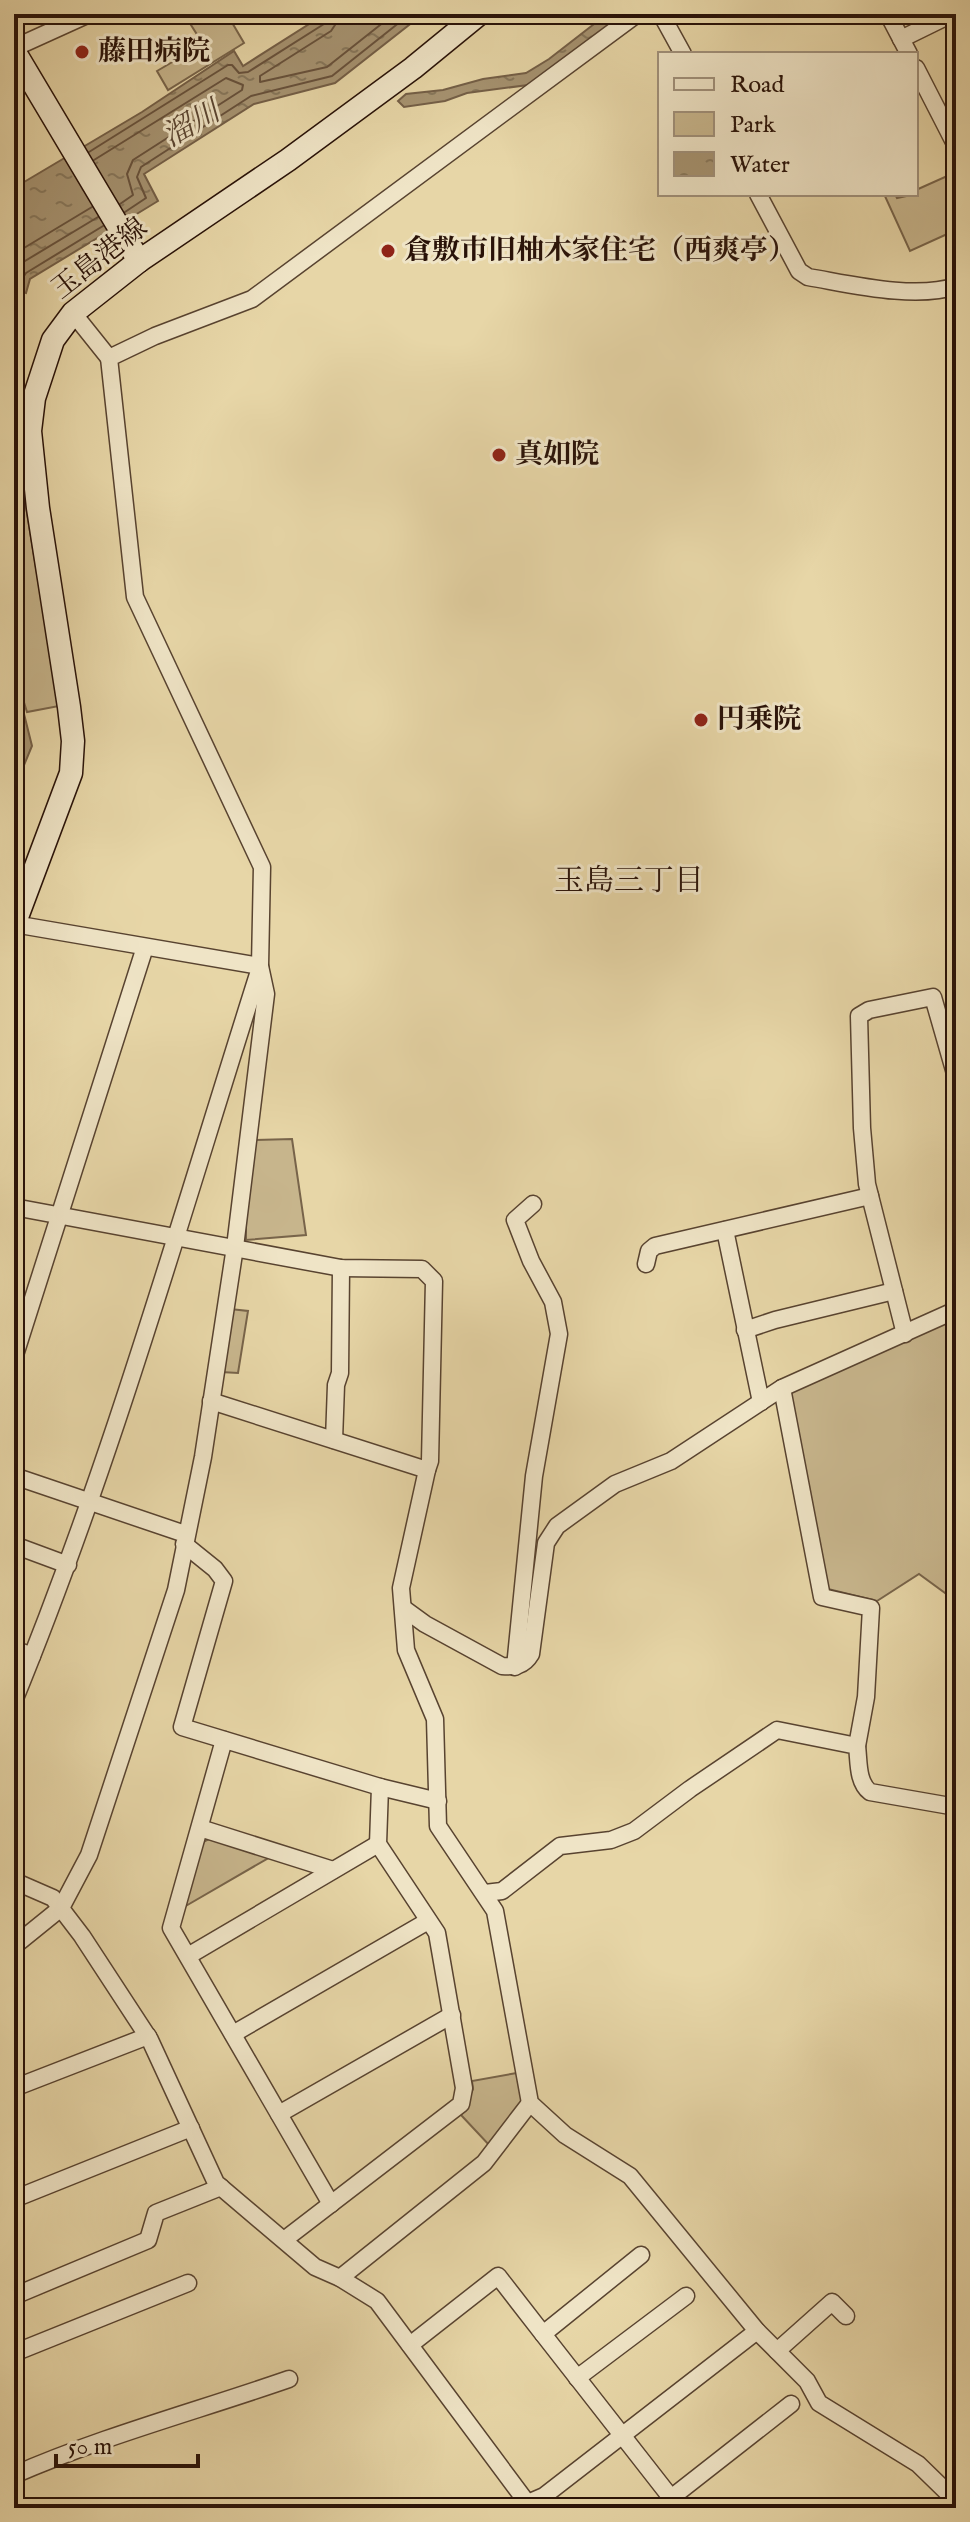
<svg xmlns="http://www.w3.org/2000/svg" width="970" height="2522" font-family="'IM FELL English','Noto Serif JP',serif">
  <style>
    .green { fill: #c7b58c; stroke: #78644a; stroke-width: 2 }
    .water { fill: url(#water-ripples); stroke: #745f47; stroke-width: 2 }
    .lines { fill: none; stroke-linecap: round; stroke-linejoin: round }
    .shore { stroke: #68523c; stroke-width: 2 }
    .street-casing { stroke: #584330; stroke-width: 19 }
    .secondary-casing { stroke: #291208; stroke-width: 25 }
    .street { stroke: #efe4c6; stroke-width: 16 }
    .secondary { stroke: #efe4c6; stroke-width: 22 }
    .poi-dot { fill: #8f2418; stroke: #efe4c6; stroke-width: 3 }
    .labels { text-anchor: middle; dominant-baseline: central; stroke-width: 6; stroke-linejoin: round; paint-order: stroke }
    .poi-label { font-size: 28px; font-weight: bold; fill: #291208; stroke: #efe4c6; text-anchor: start }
    .street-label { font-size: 28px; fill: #291208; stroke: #efe4c6 }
    .water-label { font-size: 30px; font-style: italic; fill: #5b4632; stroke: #efe4c6 }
    .neighbourhood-label { font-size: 30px; fill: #291208; stroke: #efe4c6 }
  </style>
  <defs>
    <pattern id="water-ripples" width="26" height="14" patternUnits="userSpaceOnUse" patternTransform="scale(2)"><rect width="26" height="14" fill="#a69371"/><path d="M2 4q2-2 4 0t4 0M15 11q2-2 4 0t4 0" fill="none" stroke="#87775b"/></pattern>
  </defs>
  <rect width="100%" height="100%" fill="#e7d6a7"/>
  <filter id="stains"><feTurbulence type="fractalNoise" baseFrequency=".0025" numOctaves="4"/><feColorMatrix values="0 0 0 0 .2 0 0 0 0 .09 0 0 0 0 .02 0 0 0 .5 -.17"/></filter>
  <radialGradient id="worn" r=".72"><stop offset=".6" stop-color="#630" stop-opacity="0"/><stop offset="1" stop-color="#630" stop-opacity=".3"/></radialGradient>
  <g class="green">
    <path d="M184,14h43l17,29 -76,47 -11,-19 46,-27z"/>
    <path d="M956,172v58l-46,21 -26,-57h11l2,4 19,-4v-4z"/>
    <path d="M14,427l3,1 2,37 40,241 -32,6 -13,-42z"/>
    <path d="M292,1139l14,96 -60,5v-26l10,-74z"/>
    <path d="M230,1309l18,2 -10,62 -17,-1z"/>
    <path d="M956,1317v284l-37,-27 -42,27 -49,-12 -39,-196z"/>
    <path d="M211,1838l61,18 -88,51 19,-65z"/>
    <path d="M517,2073l7,31 -34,42 -29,-31 12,-26 -1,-8z"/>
  </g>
  <g class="water">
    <path d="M325,14h98l-88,69 -81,21 -110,70 14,27 -128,78 -4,14 -11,-3 -1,2v-104l128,-76 92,-61 9,15z"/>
    <path d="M607,14h18l-70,54 -27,17 -61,8 -22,8 -41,6 -6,-6 8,-7 37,-4 40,-11 43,-6 23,-14z"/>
    <path d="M14,674l18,72 -18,43z"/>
  </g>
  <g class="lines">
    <g class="shore">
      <path d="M337,14v8l-6,9 -71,45v6l67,-15 67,-53"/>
      <path d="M89,152l139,-87h4l7,8 9,-1 76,-48 3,-10"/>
      <path d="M94,160l132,-82 17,7 -1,5 -109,70 -6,14 6,21 -13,9"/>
      <path d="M125,212l21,-14 -9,-21 4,-10 110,-71 81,-20 78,-62"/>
      <path d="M14,254l78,-47"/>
      <path d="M14,271l6,-7 78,-47"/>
      <path d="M14,283l6,-1 6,-9 77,-47"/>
    </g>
    <g class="street-casing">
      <g id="street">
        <path d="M661,14l22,40"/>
        <path d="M888,14l21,40"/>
        <path d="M901,39l51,-25"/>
        <path d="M14,48l75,-34"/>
        <path d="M916,68l40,78"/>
        <path d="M758,194l41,77 9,6c42,7 107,23 148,9"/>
        <path d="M73,313l36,45"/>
        <path d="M14,924l246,42"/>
        <path d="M14,1207l327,61 81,1 12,12 -4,180 -3,9"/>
        <path d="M725,1230l36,172"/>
        <path d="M646,1264l3,-13 6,-5 215,-50"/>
        <path d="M745,1330l30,-10 119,-29"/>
        <path d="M905,1334l-38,-150 -5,-56 -3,-112 10,-6 64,-13 23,80"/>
        <path d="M14,1358l131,-411"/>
        <path d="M782,1388l40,209 49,11 -5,89 -9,49"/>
        <path d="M211,1401l216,69 -26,118 5,62 29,69 3,107 57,85 35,192 35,32 65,41 127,155 50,50 12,22 99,61 38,37"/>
        <path d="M334,1440l2,-55 4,-12 1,-105"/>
        <path d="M14,1476l171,58"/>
        <path d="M184,1544l31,25 9,12 -42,146 198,60 -2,57 59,89 27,155 -3,16 -177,136"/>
        <path d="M14,1545l54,20"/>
        <path d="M403,1608l22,16 77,42c13,1 22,0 29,-12l15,-111 11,-17 58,-42 56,-23 111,-73 174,-78"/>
        <path d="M14,1649l18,7"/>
        <path d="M515,1667l19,-191 25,-142 -6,-32 -22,-41 -16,-41 18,-16"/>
        <path d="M14,1701c98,-239 168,-488 246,-733"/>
        <path d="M224,1740l-53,188 160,276"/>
        <path d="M380,1787l58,14"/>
        <path d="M200,1828l133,42"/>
        <path d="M14,1881l39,17 29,38 68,104 66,143 99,84 25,11 37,23 154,207"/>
        <path d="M485,1893l17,-2 58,-45 51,-6 23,-9 56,-42 87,-59 80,16c2,15 0,36 13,46l86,15"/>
        <path d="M14,1946l47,-38 28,-53 87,-265 27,-133 32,-210 31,-253 -6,-28 2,-99 -127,-270 -26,-239 46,-22 97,-37 385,-285"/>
        <path d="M188,1956l190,-112"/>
        <path d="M233,2034l195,-113"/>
        <path d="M14,2088l134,-52"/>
        <path d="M279,2114l173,-99"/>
        <path d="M14,2199l177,-71"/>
        <path d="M340,2278l144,-115 46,-60"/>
        <path d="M14,2296l134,-56 8,-27 65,-26"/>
        <path d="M543,2334l136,174"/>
        <path d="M410,2345l88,-69 45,58 98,-79"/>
        <path d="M777,2351l55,-49 14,14"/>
        <path d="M14,2353l174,-70"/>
        <path d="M577,2378l109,-82"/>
        <path d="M14,2475c89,-39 183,-64 275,-96"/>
        <path d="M671,2498l120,-94"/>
        <path d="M516,2508l28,-12 213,-165"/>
      </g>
    </g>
    <g class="secondary-casing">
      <g id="secondary">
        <path d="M14,51l125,210"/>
        <path d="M14,925l57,-152 2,-32 -4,-34 -31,-199 -8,-77 4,-33 19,-58 20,-27 66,-52 149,-101 125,-92 66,-54"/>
      </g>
    </g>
    <use href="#street" class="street"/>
    <use href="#secondary" class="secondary"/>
  </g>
  <g class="poi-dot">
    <circle cx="82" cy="52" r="8"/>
    <circle cx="388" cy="251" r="8"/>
    <circle cx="499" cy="455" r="8"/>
    <circle cx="701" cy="720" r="8"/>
  </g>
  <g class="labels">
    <g class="poi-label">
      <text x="98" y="52">藤田病院</text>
      <text x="404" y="251">倉敷市旧柚木家住宅（西爽亭）</text>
      <text x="515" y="455">真如院</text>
      <text x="717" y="720">円乗院</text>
    </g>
    <g class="street-label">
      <text transform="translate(100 259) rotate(-38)">玉島港線</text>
    </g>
    <g class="water-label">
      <text transform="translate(192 125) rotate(-30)">溜川</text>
    </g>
    <g class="neighbourhood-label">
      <text x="629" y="882">玉島三丁目</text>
    </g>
  </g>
  <rect width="970" height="2522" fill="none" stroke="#e7d6a7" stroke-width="48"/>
  <rect x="16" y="16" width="938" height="2490" fill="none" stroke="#291208" stroke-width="4"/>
  <rect x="24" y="24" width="922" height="2474" fill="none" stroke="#291208" stroke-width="2"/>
  <rect x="658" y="52" width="260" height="144" fill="#efe4c6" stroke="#a0907a" stroke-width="2"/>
  <rect x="674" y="78" width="40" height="12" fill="#efe4c6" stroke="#a0907a" stroke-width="2"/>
  <text x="730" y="92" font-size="24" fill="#291208">Road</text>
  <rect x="674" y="112" width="40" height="24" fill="#c7b58c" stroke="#a0907a" stroke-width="2"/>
  <text x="730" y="132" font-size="24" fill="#291208">Park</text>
  <rect x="674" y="152" width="40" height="24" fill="url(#water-ripples)" stroke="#a0907a" stroke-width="2"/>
  <text x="730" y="172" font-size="24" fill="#291208">Water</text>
  <path d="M56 2454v12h142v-12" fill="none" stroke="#291208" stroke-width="4"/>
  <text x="68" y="2454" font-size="24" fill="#291208" stroke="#efe4c6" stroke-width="6" paint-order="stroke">50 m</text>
  <rect width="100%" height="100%" filter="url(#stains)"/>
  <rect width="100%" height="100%" fill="url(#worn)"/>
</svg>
